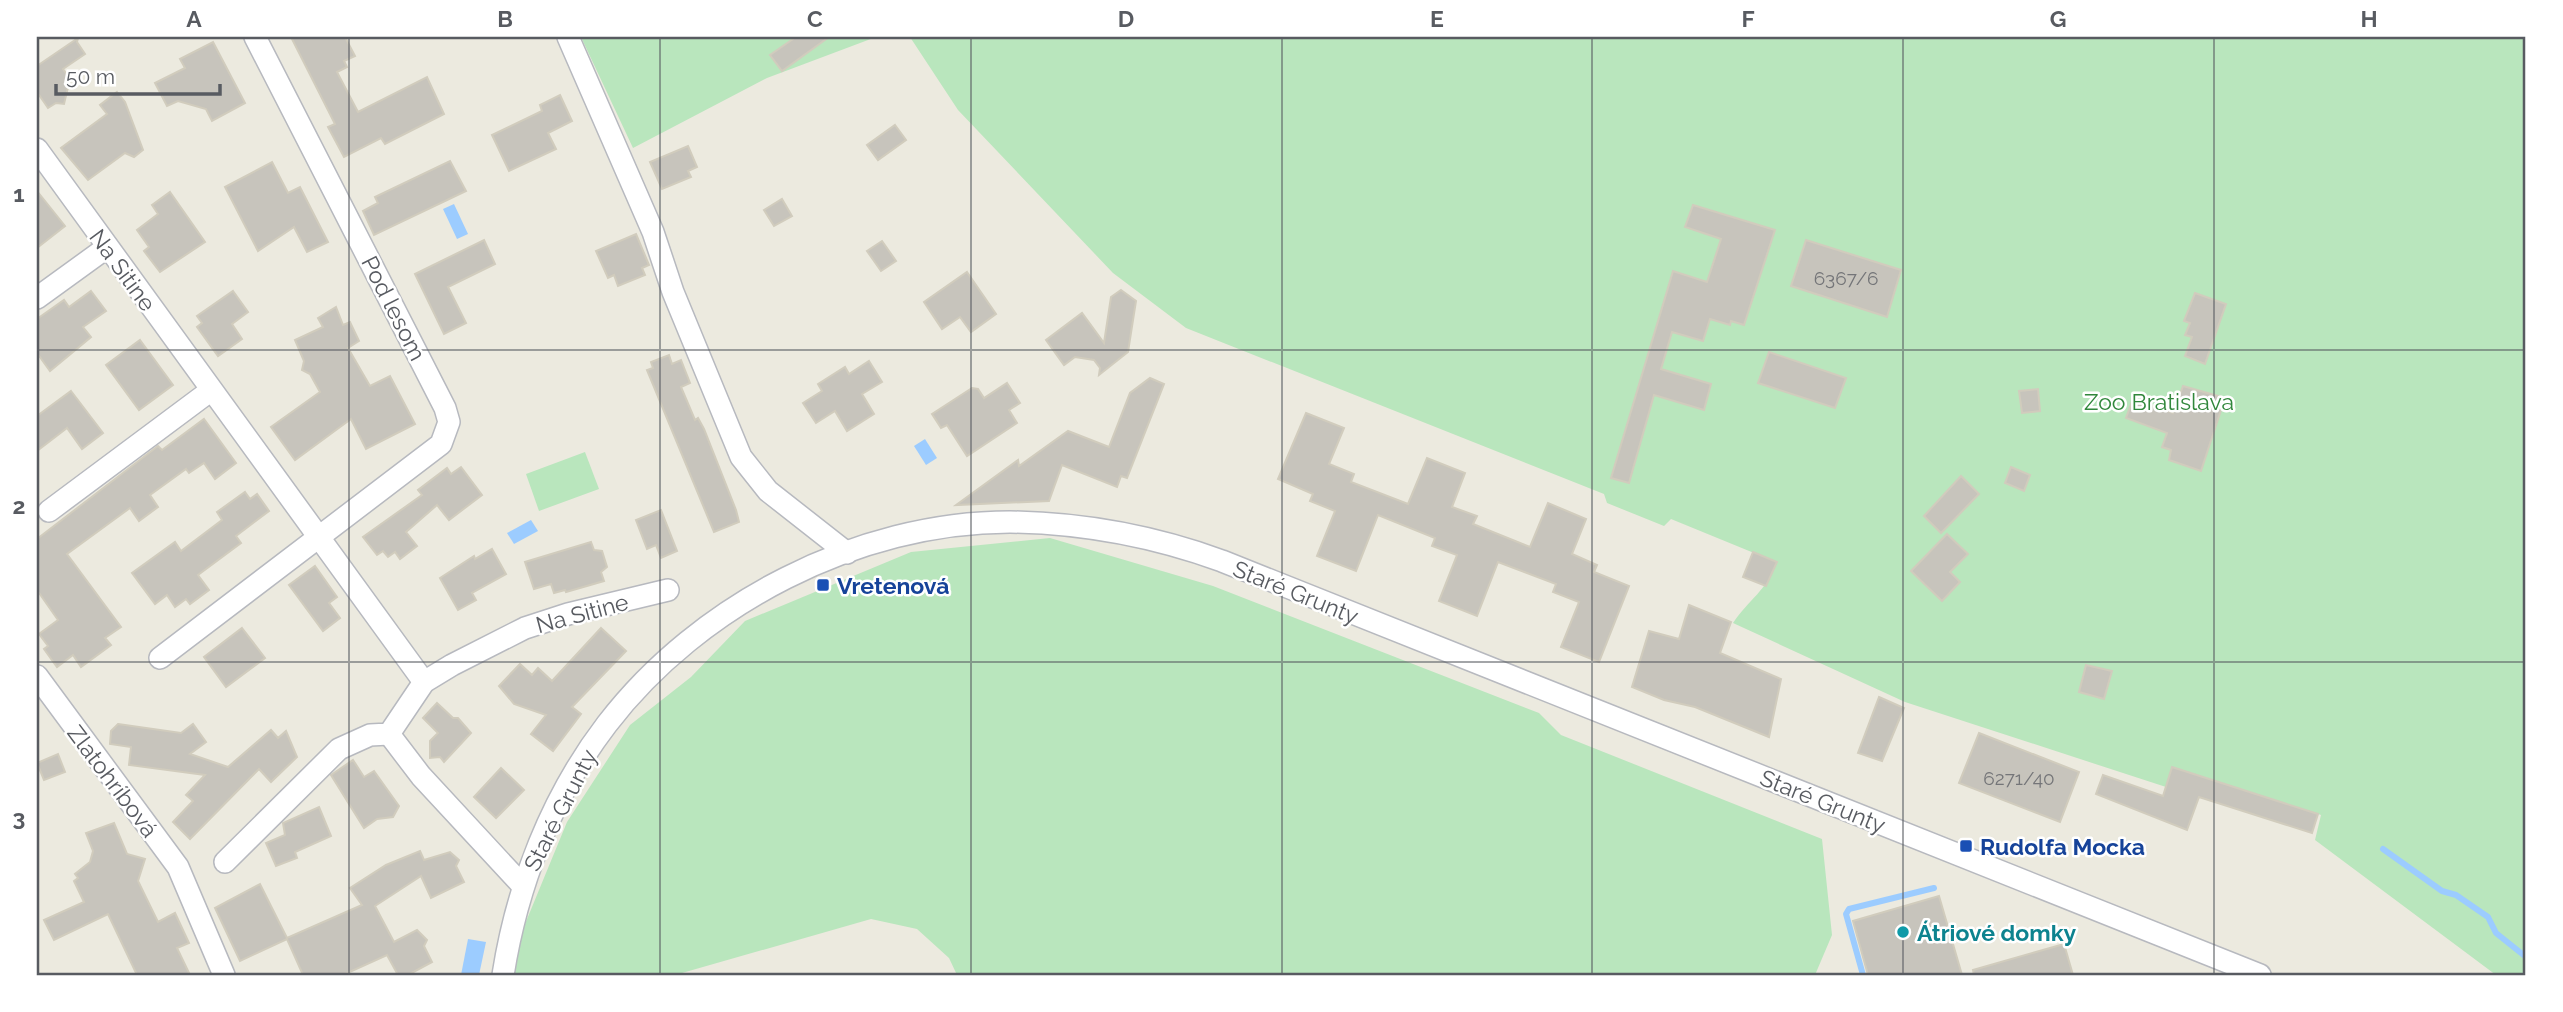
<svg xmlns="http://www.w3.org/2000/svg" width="2563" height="1012" font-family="Raleway,sans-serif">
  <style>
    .green { fill: #b9e6bd }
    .water { fill: #9cccff }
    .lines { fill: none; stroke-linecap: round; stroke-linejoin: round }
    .stream { stroke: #9cccff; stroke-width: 6 }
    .building { fill: #c7c4bc; stroke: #d1ccbd; stroke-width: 2 }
    .minor-casing { stroke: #b7b9bf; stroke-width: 24 }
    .minor { stroke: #fff; stroke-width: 21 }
    .grid { fill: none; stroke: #585b61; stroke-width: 2; stroke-opacity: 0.55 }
    .transit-dot { fill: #1a4fb4; stroke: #fff; stroke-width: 2.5 }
    .culture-dot { fill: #0f9aa8; stroke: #fff; stroke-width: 2.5 }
    .labels { text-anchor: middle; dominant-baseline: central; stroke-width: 5; stroke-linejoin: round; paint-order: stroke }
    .number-label { font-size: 19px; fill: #747578 }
    .street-label { font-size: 23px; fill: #585b61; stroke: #fff }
    .park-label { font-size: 23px; fill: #31873c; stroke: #fff }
    .transit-label { font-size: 23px; font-weight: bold; fill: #164399; stroke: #fff; text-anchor: start }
    .culture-label { font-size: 23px; font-weight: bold; fill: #0d838f; stroke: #fff; text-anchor: start }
    .neatline { fill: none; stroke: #585b61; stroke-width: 2.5 }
    .grid-label { font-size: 23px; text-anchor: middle; font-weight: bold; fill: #585b61 }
  </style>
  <rect width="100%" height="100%" fill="#eceadf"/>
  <g class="green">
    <path d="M581,37h295l-109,41 -134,70z"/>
    <path d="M910,37h1616v938h-30l-181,-135 6,-25 -148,-48 -7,20 -261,-85 -172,-79c16,-24 34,-32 43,-61l-105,-43 -7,7 -57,-23 -3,-9 -418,-166 -73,-55 -155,-163z"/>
    <path d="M585,452l14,37 -60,22 -13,-37z"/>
    <path d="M1050,538l163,48 326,127 22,22 261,104 10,96 -17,40h-858l-8,-17 -32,-29 -46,-10 -196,56h-162l5,-34 49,-119 63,-97 61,-48 54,-56 166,-69z"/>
  </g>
  <g class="water">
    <path d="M454,204l14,30 -11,5 -14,-30z"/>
    <path d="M925,439l12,19 -11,7 -12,-19z"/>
    <path d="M531,520l7,11 -24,13 -7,-11z"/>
    <path d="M468,939l18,3 -7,33h-18z"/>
  </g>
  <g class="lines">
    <g class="stream">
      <path d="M2383,849l59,42 14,4 32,22 8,16 30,24"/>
      <path d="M1863,975l-17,-61 3,-5 85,-21"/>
    </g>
  </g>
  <g class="building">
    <path d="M291,37h54l10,19 -11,5 3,6 -10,5 21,40 69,-35 17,37 -59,30 -4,-6 -37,19 -16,-30 7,-3z"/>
    <path d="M796,37h33l-47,34 -12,-16z"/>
    <path d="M78,38l-1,4 8,12 -22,15 7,10 -6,25 -8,-1 -8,5 -11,-16v-26z"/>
    <path d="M213,42l32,61 -33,18 -6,-12 -28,-8 -11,5 -12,-23 30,-15 -5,-9z"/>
    <path d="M117,92l8,10 18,48 -9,7 -9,-4 -37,27 -27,-32 46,-34 -7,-9z"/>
    <path d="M560,95l12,26 -24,12 8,16 -47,22 -17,-36 50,-24 -2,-6z"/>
    <path d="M895,125l11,15 -28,20 -11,-15z"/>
    <path d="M688,146l9,21 -9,4 3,6 -29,12 -12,-27z"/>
    <path d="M450,161l16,30 -92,44 -11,-24 15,-8 -3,-6z"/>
    <path d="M272,162l16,31 12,-6 28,55 -21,10 -13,-25 -36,24 -33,-64z"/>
    <path d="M37,191l28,35 -28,22z"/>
    <path d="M170,192l35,50 -45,30 -16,-21 5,-4 -12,-17 21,-16 -6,-9z"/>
    <path d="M782,199l10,17 -18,10 -10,-16z"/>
    <path d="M1693,205l82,25 -31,95 -13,-4 -1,4 -20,-6 -7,22 -31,-9 -11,37 50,15 -7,26 -50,-15 -25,88 -18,-5 62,-207 34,11 14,-43 -36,-12z"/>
    <path d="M636,234l13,31 -7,3 3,7 -27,11 -4,-11 -6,3 -12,-27z"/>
    <path d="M484,240l11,24 -47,23 18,36 -22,11 -29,-60z"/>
    <path d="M1806,240l95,30 -14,47 -96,-31z"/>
    <path d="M882,241l14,20 -15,10 -14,-20z"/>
    <path d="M967,272l29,42 -25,18 -11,-15 -18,12 -18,-27z"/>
    <path d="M1121,290l15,11 -8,51 -29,23 1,-7 -6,-8 -19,-3 -11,8 -18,-25 36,-27 22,30 7,-46z"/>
    <path d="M91,291l15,20 -23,16 8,10 -41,34 -13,-18v-34l27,-19 5,7z"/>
    <path d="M233,291l15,21 -16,12 10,15 -24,17 -21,-29 5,-4 -5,-7z"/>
    <path d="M2195,293l31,11 -21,60 -20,-8 7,-19 -7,-2 5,-12 -6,-2z"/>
    <path d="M336,307l7,18 7,-3 9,19 -11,7 22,38 20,-10 25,48 -49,25 -15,-30 -56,41 -24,-33 49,-35 -10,-18 -8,-4 2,-9 -9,-21 28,-13 -5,-9z"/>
    <path d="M140,340l33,45 -34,25 -33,-45z"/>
    <path d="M1769,352l77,26 -11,30 -77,-25z"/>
    <path d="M669,355l3,9 9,-4 9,23 -9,4 14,33 3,-2 6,11 32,81 3,12 -25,10 -67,-162 6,-2 -2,-6z"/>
    <path d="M869,361l13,21 -20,12 12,20 -27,17 -12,-20 -19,12 -13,-20 19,-12 -4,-7 27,-17 4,7z"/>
    <path d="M1150,378l14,6 -37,94 -6,-2 -4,11 -55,-22 -13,36 -93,4 62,-45 1,6 49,-35 41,16 21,-54z"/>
    <path d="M1007,383l13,20 -11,7 8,13 -50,33 -20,-31 -6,3 -9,-14 40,-26 6,1 6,9z"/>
    <path d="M2183,386l42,12 -24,73 -32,-11 2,-10 -9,-3 5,-14 -41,-15 7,-19 40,14z"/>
    <path d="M2038,389l2,22 -18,2 -3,-22z"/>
    <path d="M71,391l32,42 -21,16 -15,-21 -30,23v-35z"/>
    <path d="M1306,413l38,15 -15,36 25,10 -3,8 57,22 19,-46 38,15 -13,34 25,9 -4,8 57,23 18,-44 38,16 -14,35 25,11 -3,7 35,14 -30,76 -38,-15 18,-45 -26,-10 3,-8 -58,-22 -21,54 -38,-15 18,-46 -25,-9 3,-8 -57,-23 -22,56 -39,-15 18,-45 -25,-10 3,-7 -35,-15z"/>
    <path d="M204,419l32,44 -21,16 -11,-16 -15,10 -3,-4 -36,26 8,12 -19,14 -9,-13 -63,46 54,73 -16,11 6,7 -30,22 -8,-12 -16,12 -13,-18 4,-3 -9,-12 19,-14 -21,-30v-51l121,-93 4,4z"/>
    <path d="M461,467l21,28 -33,25 -12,-15 -31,27 11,14 -17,13 -5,-7 -7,5 -5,-6 -6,4 -14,-18 59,-42 -4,-5 29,-22 4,6z"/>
    <path d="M2011,467l19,8 -6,16 -19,-8z"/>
    <path d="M1961,476l18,18 -38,39 -17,-17z"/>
    <path d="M245,492l5,7 7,-5 12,17 -33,25 5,7 -43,32 11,15 -19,14 -4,-5 -11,8 -8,-12 -12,9 -23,-31 43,-31 6,9 41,-31 -5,-8z"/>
    <path d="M661,510l16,41 -16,7 -5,-13 -9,4 -11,-29z"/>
    <path d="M1947,534l21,20 -18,18 10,10 -18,19 -31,-30z"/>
    <path d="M591,542l3,8 8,1 5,16 -6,5 3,9 -38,11 -1,-2 -11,3 -3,-9 -17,5 -9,-27z"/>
    <path d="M492,549l14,25 -34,19 4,7 -18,10 -18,-32 34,-22 1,3z"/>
    <path d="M1753,552l24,10 -11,24 -23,-9z"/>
    <path d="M315,566l22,31 -8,6 11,15 -17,13 -34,-46z"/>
    <path d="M1689,605l42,17 -11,31 61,26 -12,58 -74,-30 -31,-7 -32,-13 17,-56 30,8z"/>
    <path d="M242,628l23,30 -39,29 -22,-30z"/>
    <path d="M601,628l25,23 -54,56 9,7 -28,37 -22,-17 15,-19 -32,-11 -15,-18 21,-22 12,11 6,-7 14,13z"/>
    <path d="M2086,665l26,6 -8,28 -25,-7z"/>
    <path d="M1879,697l25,11 -22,53 -24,-8z"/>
    <path d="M437,703l16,15h5l13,15 -27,29 -4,-5 -10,1v-17l8,-8 -15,-15z"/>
    <path d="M118,724l63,9 12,-9 13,18 -16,12 38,13 43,-37 7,8 8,-7 11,26 -26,25 -12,-13 -69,70 -17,-17 20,-21 -7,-6 19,-20 -76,-10 2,-18 -21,-3 1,-13z"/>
    <path d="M1979,733l100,39 -19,50 -101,-39z"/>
    <path d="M58,754l7,18 -21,8 -7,-17z"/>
    <path d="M353,760l11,17 10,-6 25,35 -6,11 -16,2 -13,9 -33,-53z"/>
    <path d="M2172,767l146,47 -6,19 -113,-36 -12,33 -91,-36 7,-19 60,21z"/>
    <path d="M501,768l23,22 -28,28 -22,-21z"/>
    <path d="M319,807l12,29 -36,16 2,6 -21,8 -10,-23 19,-8 -2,-12z"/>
    <path d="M114,823l13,31 18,5 -7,22 20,41 17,-9 14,30 -12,5 13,27h-53l-29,-61 -54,26 -10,-20 40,-18 -10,-21 4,-3 -3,-4 15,-12 3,-11 -7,-18z"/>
    <path d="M420,851l4,9 26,-8 9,8 -3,6 8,16 -33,16 -10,-22 -46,30 19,36 23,-12 10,10 -3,6 8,16 -24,13h-10l-11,-20 -44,20h-40l-16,-36 -47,22 -25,-53 45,-24 27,54 75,-33 -12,-17 36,-23z"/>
    <path d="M1939,896l23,79h-94l-15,-54z"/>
    <path d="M2064,944l9,31h-99l-1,-5z"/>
  </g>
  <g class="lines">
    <g class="minor-casing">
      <g id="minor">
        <path d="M568,37l85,195 20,60 68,165 27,34 79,62"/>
        <path d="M37,149l387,533"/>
        <path d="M37,298l69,-50"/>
        <path d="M49,511l161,-120"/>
        <path d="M160,658l281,-214 8,-22 -4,-14 -190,-371"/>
        <path d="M37,676l141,191 46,108"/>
        <path d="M389,734l32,42 101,109"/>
        <path d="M225,862l114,-113 31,-14 19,-1 35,-52 28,-17 73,-37 43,-14 100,-24"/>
        <path d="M503,975c14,-89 48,-178 104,-251 92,-120 251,-202 403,-202 74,1 143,14 212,39l1038,414"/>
      </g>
    </g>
    <use href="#minor" class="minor"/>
  </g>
  <path class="grid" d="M349,37v938M660,37v938M971,37v938M1282,37v938M1592,37v938M1903,37v938M2214,37v938M37,350h2489M37,662h2489"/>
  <g class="transit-dot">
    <rect x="816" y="578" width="14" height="14" rx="3.5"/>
    <rect x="1959" y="839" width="14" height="14" rx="3.5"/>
  </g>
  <circle class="culture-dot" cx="1903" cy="932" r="7"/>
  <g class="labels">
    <g class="number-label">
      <text x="1846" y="278">6367/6</text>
      <text x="2019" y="778">6271/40</text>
    </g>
    <g class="street-label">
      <text transform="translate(123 270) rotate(54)">Na Sitine</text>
      <text transform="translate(394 308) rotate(63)">Pod lesom</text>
      <text transform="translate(1296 592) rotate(22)">Staré Grunty</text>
      <text transform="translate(582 613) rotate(-15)">Na Sitine</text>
      <text transform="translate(113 781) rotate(53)">Zlatohríbová</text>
      <text transform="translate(1823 801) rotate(22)">Staré Grunty</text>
      <text transform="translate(560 810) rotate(-63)">Staré Grunty</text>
    </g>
    <g class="park-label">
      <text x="2159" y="401">Zoo Bratislava</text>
    </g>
    <g class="transit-label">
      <text x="837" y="585">Vretenová</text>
      <text x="1980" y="846">Rudolfa Mocka</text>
    </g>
    <g class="culture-label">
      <text x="1917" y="932">Átriové domky</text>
    </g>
  </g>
  <rect width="2563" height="1012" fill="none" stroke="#ffffff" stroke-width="77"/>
  <path d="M56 84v10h164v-10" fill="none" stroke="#585b61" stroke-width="3.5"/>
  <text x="66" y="84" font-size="21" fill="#585b61" stroke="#ffffff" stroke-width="5" paint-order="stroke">50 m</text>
  <rect x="38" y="38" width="2486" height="936" class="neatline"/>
  <g class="grid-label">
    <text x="194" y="27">A</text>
    <text x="505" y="27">B</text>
    <text x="815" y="27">C</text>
    <text x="1126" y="27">D</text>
    <text x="1437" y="27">E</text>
    <text x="1748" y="27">F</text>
    <text x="2058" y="27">G</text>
    <text x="2369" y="27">H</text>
    <text x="19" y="202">1</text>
    <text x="19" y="514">2</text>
    <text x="19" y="826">3</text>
  </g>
</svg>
